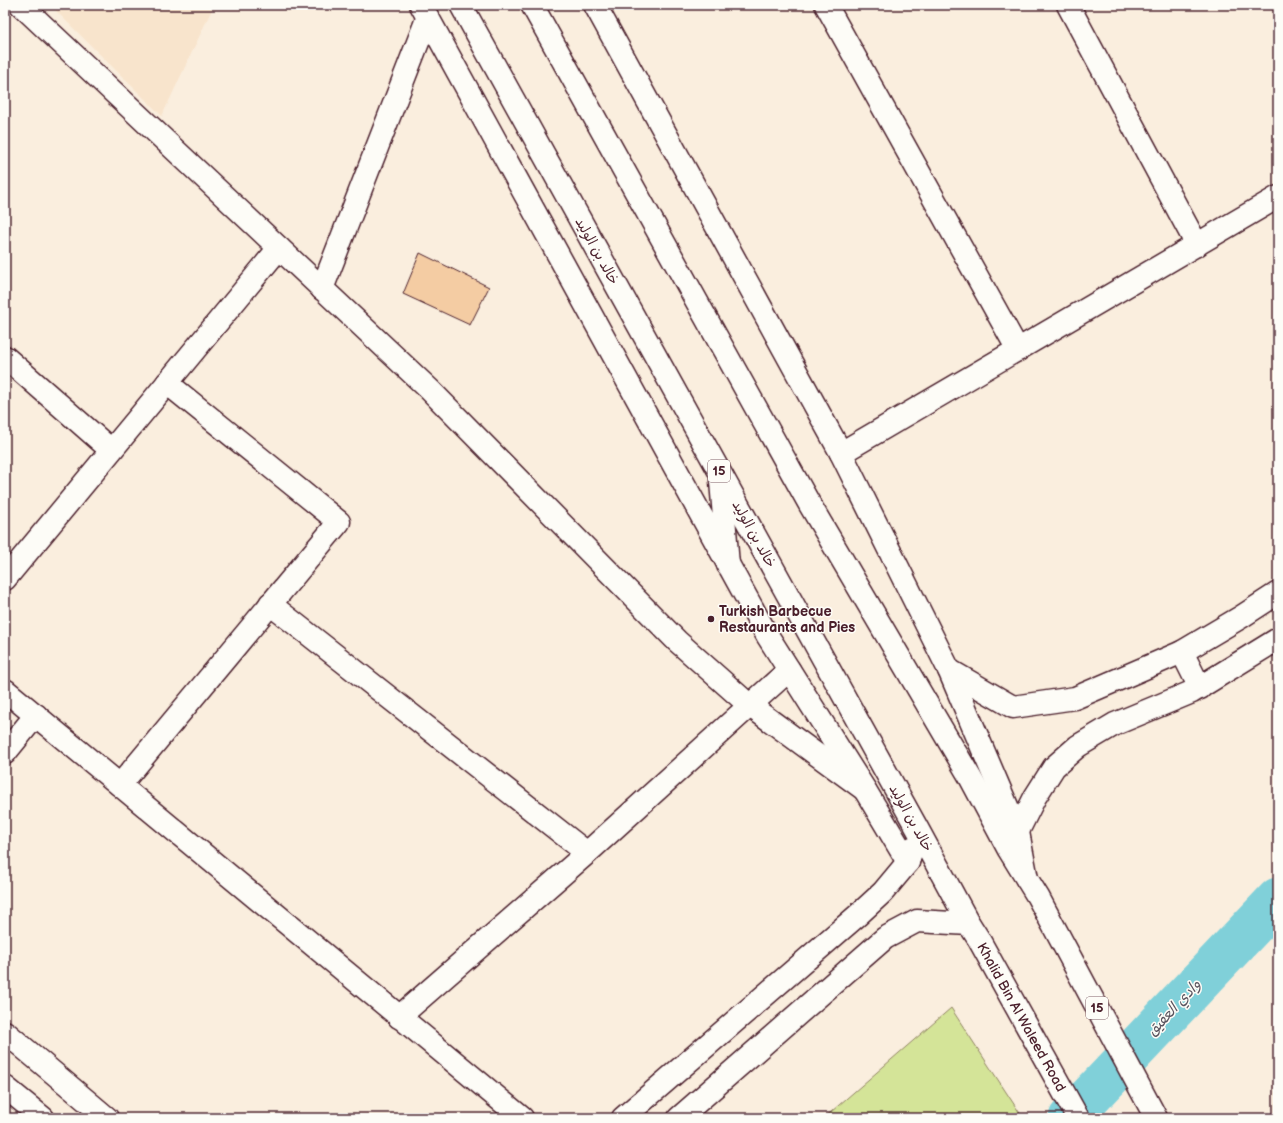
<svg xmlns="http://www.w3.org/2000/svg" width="1283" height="1123" font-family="'Balsamiq Sans','Playpen Sans Arabic',sans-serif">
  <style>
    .built { fill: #f8e4cc }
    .green { fill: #d4e498; stroke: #8f8262 }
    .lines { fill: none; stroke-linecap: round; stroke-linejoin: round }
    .river { stroke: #80d0d9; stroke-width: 43 }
    .building { fill: #f4cca3; stroke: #4a1f2b }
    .minor-casing { stroke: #4a1f2b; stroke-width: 25 }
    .tertiary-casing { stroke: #4a1f2b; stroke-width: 25 }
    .secondary-casing { stroke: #4a1f2b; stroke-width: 25 }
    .trunk-casing { stroke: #4a1f2b; stroke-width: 25 }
    .minor { stroke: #fdfcf7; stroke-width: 22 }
    .tertiary { stroke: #fdfcf7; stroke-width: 22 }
    .secondary { stroke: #fdfcf7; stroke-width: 22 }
    .trunk { stroke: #fdfcf7; stroke-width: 22 }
    .poi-dot { fill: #4a1f2b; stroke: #fdfcf7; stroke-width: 1.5 }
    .labels { text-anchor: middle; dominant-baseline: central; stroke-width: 3; stroke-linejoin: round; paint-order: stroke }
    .shield { fill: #fdfcf7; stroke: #806168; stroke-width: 1 }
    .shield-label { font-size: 13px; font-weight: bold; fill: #4a1f2b }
    .street-label { font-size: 14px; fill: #4a1f2b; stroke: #fdfcf7 }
    .poi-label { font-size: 14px; font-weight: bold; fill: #4a1f2b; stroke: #fdfcf7; text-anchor: start }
    .water-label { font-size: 15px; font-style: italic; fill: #5a545f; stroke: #fdfcf7 }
  </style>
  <rect width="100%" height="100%" fill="#faeede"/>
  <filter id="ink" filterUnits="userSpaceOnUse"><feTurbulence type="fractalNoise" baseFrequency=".025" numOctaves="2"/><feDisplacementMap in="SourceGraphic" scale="8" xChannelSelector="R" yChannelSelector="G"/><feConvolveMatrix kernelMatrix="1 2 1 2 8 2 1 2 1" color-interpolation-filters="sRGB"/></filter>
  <g filter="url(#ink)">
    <path class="built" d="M50,5h164l-52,111z"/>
    <path class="green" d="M951,1008l72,110h-199z"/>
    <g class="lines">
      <path class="river" d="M1070,1118l208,-219"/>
    </g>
    <path class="building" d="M420,253l69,34 -19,38 -67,-31z"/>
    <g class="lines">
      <g class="minor-casing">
        <g id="minor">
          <path d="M21,5l409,385 247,251 72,64 116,85"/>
          <path d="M826,5l192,345"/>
          <path d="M1068,5l129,240"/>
          <path d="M322,289l105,-270"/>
          <path d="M5,357l106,93"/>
          <path d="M841,453l437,-256"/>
          <path d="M5,579l274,-331"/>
          <path d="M270,604l317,249"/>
          <path d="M5,690l517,428"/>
          <path d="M5,753l31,-38"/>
          <path d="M120,785l219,-263 -172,-139"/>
          <path d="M399,1017l188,-164 202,-183"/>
        </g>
      </g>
      <g class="tertiary-casing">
        <g id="tertiary">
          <path d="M1182,652l18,36"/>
          <path d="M949,670l64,37 62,-9 107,-46 59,-35 37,-24"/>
          <path d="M1011,845l24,-48 19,-30 24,-21 37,-22 77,-32 86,-53"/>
        </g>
      </g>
      <g class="secondary-casing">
        <g id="secondary">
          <path d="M421,5l346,630 98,155 43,72"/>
          <path d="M595,5l246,448 108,217 69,162 9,47"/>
          <path d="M5,1032l102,86"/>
          <path d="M5,1087l38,31"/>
          <path d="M623,1118l235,-203 25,-23 25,-30 4,-14"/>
          <path d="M679,1118l206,-180 32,-17 52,3"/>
        </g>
      </g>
      <g class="trunk-casing">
        <g id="trunk">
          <path id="s1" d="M461,5l456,823 52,96 9,14 100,180"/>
          <path d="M532,5l278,500 160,272 39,73 29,47 118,221"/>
          <path d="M721,481l7,84"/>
        </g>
      </g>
      <use href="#minor" class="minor"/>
      <use href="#tertiary" class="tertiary"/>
      <use href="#secondary" class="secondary"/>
      <use href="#trunk" class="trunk"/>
    </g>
  </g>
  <circle class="poi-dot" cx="711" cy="619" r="4"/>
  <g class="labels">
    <g class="shield">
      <rect x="708" y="460" width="22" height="22" rx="3"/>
      <rect x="1086" y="997" width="22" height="22" rx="3"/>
    </g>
    <g class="shield-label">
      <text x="719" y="471">15</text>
      <text x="1097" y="1008">15</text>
    </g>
    <g class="street-label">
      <text transform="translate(597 251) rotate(61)">خالد بن الوليد</text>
      <text transform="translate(754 534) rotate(61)">خالد بن الوليد</text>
      <text transform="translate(911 818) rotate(61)">خالد بن الوليد</text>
      <text stroke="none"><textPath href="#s1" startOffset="1157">Khalid Bin Al Waleed Road</textPath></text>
    </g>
    <g class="poi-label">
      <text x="719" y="611">Turkish Barbecue<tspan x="719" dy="16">Restaurants and Pies</tspan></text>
    </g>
    <g class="water-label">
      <text transform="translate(1174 1008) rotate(-47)">وادي العقيق</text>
    </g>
  </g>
  <rect width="1283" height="1123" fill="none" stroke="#fdfcf7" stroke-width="20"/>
  <rect x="10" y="10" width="1263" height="1103" fill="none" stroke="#4a1f2b" stroke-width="1.5" filter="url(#ink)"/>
</svg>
